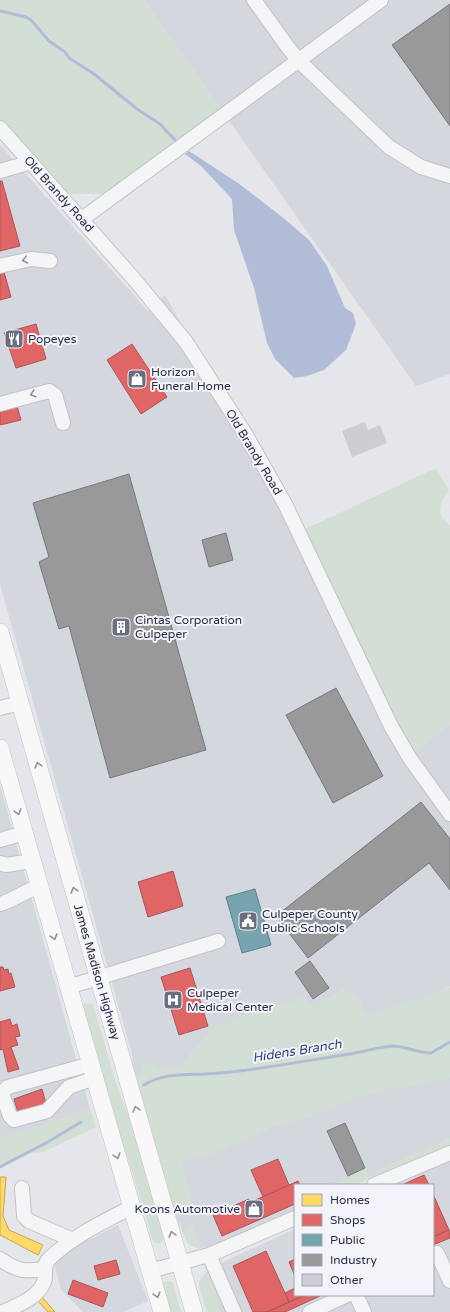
<svg xmlns="http://www.w3.org/2000/svg" width="450" height="1312" font-family="'Varela Round',sans-serif">
  <style>
    .built { fill: #d5d7df }
    .green { fill: #d3ded5 }
    .water { fill: #b1bdd7 }
    .homes { fill: #ffd966; stroke: #bfa65c }
    .shops { fill: #e06666; stroke: #a9555c }
    .public { fill: #76a5af; stroke: #5f8190 }
    .industry { fill: #999; stroke: #777980 }
    .lines { fill: none; stroke-linecap: round; stroke-linejoin: round }
    .stream { stroke: #b1bdd7; stroke-width: 3 }
    .building { fill: #cccdd3 }
    .minor-casing { stroke: #c2c3c8; stroke-width: 16 }
    .major-casing { stroke: #c1c3c8; stroke-width: 18 }
    .minor { stroke: #f4f5f7; stroke-width: 14 }
    .major { stroke: #f8f8f8; stroke-width: 17 }
    .oneway { stroke: #8e929e }
    .oneway2 { stroke: #90939f }
    .labels { text-anchor: middle; dominant-baseline: central; stroke-width: 4; stroke-linejoin: round; paint-order: stroke }
    .street-label { font-size: 12px; fill: #292e46; stroke: #f3f4f9 }
    .poi-label { font-size: 12px; fill: #292e46; stroke: #f3f4f9; text-anchor: start }
    .water-label { font-size: 13px; font-style: italic; fill: #2f447e; stroke: #f3f4f9 }
  </style>
  <rect width="100%" height="100%" fill="#e5e6ea"/>
  <g class="built">
    <path d="M144,0h306v374l-34,12z"/>
    <path d="M0,145l148,166 17,-16 250,439 9,11 26,-21v262l-52,27 52,-25v158l-96,39h-59v25l-81,35 -15,4 -9,-4 -3,-3 -17,-39 -36,-126 -2,-23 -132,-470z"/>
    <path d="M0,785l90,324 -90,30z"/>
    <path d="M450,1158v154h-243l-8,-27 1,-5 5,-6 10,-8 80,-37v66h138v-110h-42z"/>
    <path d="M118,1225l30,76 -25,11h-40l-22,-22 -8,-32z"/>
  </g>
  <g class="green">
    <path d="M0,0h144l78,111 -118,83h-34l-12,-9 -58,-62z"/>
    <path d="M436,468l13,23c-10,11 -14,25 1,34v199l-36,30 -7,-9 -104,-215z"/>
    <path d="M450,987v91l-87,18 -51,21 -38,10 -58,26 -35,10 12,40 -14,5 -8,-3 -37,-128 7,-3 2,-11h8l8,5 22,-1 11,-16 24,-26 85,-27 4,1 9,7 31,-18c13,2 16,16 20,26l3,1z"/>
    <path d="M85,1003l7,1 2,4 22,75 15,40 34,116 -4,4h-6l-3,-4 -22,-75 -19,-50 -30,-108z"/>
    <path d="M90,1109l6,18 -53,25 -17,1 -26,15v-29z"/>
    <path d="M450,1137v9l-95,39h-24l34,-17 4,7z"/>
    <path d="M190,1224l4,1 7,23h-5l-9,-6 -3,-11z"/>
    <path d="M207,1272l2,1 12,39h-14l-8,-30z"/>
    <path d="M171,1281l2,2 8,29h-14l-6,-29z"/>
  </g>
  <path class="water" d="M189,151l49,32 43,33 28,24 18,26 18,42 8,5 3,11 -10,26 -22,20 -17,6 -13,2 -19,-19 -8,-16 -13,-55 -20,-58 -2,-31 -31,-33 -16,-12z"/>
  <g class="homes">
    <path d="M0,1177h6l-3,39 6,14 34,15 -5,10 -38,-20z"/>
    <path d="M42,1297l13,15h-7l-10,-11z"/>
  </g>
  <g class="shops">
    <path d="M0,181h2l18,65 -20,5z"/>
    <path d="M4,272l7,25 -11,3v-27z"/>
    <path d="M36,324l10,35 -30,9 -12,-35z"/>
    <path d="M132,344l35,53 -26,17 -34,-54z"/>
    <path d="M0,405l17,1 4,14 -21,5z"/>
    <path d="M173,871l10,35 -35,11 -10,-35z"/>
    <path d="M0,967h3l1,3 4,-1 1,5 2,-1 4,14 -15,4z"/>
    <path d="M190,968l18,58 -29,9 -18,-58z"/>
    <path d="M10,1019l2,7 5,-2 3,12 -5,1 3,8 -7,2 8,22 -11,3 -5,-23 -3,1v-28z"/>
    <path d="M42,1089l5,18 -29,6 -4,-14z"/>
    <path d="M278,1159l11,26 -26,12 -12,-27z"/>
    <path d="M424,1175l5,10h-27z"/>
    <path d="M298,1181l2,4h-5v19l-73,32 -9,-21 36,-16 2,3z"/>
    <path d="M433,1194l16,36 -16,7z"/>
    <path d="M449,1230l1,8 -17,7v-8z"/>
    <path d="M266,1251l23,51 -22,10h-14l-20,-46z"/>
    <path d="M295,1259v17l-6,-14z"/>
    <path d="M116,1260l4,14 -22,6 -4,-14z"/>
    <path d="M73,1280l35,13 -5,14 -35,-13z"/>
    <path d="M295,1288v7l9,1 -15,6 -4,-9z"/>
    <path d="M319,1295l1,1 -35,16h-18l39,-17z"/>
  </g>
  <path class="public" d="M255,889l16,56 -29,8 -16,-56z"/>
  <g class="industry">
    <path d="M450,4v122l-58,-81z"/>
    <path d="M129,474l77,276 -96,28 -41,-152 -10,3 -20,-67 10,-5 -16,-54z"/>
    <path d="M226,533l7,27 -24,7 -7,-27z"/>
    <path d="M336,688l47,88 -50,27 -47,-88z"/>
    <path d="M421,802l29,37v51l-21,-27 -121,95 -32,-42z"/>
    <path d="M310,961l19,27 -16,11 -18,-27z"/>
    <path d="M345,1123l20,45 -17,8 -21,-45z"/>
  </g>
  <g class="lines">
    <g class="stream">
      <path d="M0,11l26,6 5,3 18,21 16,11 4,6 25,16 43,35 23,15 15,16"/>
      <path d="M144,1085c18,-12 41,-10 62,-11 49,-3 96,-13 144,-20 14,-2 28,-7 42,-8 14,0 25,7 39,7l19,-11"/>
      <path d="M0,1167l46,-24 35,-21"/>
    </g>
  </g>
  <path class="building" d="M365,422l3,8 12,-5 7,18 -35,14 -10,-26z"/>
  <g class="lines">
    <g class="minor-casing">
      <g id="minor">
        <path d="M254,0l33,46 12,15 90,86 32,20 29,9"/>
        <path d="M0,128l134,151 52,63 60,93 39,69 106,222 18,31 41,57"/>
        <path d="M0,171l31,-9"/>
        <path d="M82,219l299,-219"/>
        <path d="M0,266l31,-7 19,2"/>
        <path d="M0,404l49,-13 6,4 8,28"/>
        <path d="M0,708l20,-5"/>
        <path d="M0,840l24,-7"/>
        <path d="M0,863l6,2 26,-4"/>
        <path d="M0,904c14,-4 25,-13 40,-18"/>
        <path d="M68,987l150,-46"/>
        <path d="M91,1064l-83,23 -6,6 8,23 4,4 33,-9 22,-24 26,-9"/>
        <path d="M374,1185l76,-32"/>
        <path d="M22,1188l2,28 5,5 44,19"/>
        <path d="M437,1253l13,28"/>
        <path d="M209,1255l25,57"/>
        <path d="M0,1259c17,12 24,13 44,10"/>
        <path d="M150,1271l59,-16 86,-37"/>
        <path d="M356,1295l8,17"/>
        <path d="M3,1312c15,-7 35,-14 41,-30 3,-7 -2,-16 5,-23 24,-23 54,-37 83,-52"/>
        <path d="M310,1312l37,-17"/>
      </g>
    </g>
    <g class="major-casing">
      <g id="major">
        <path d="M0,632l194,680"/>
        <path d="M0,748l162,564"/>
      </g>
    </g>
    <use href="#minor" class="minor"/>
    <use href="#major" class="major"/>
  </g>
  <defs><path id="oneway-chevron" d="M-2-3.5L2.5 0L-2 3.5" fill="none" stroke-width="1.6" stroke-linecap="round" stroke-linejoin="round"/></defs>
  <g class="oneway">
    <use href="#oneway-chevron" transform="translate(25 260) rotate(168)"/>
    <use href="#oneway-chevron" transform="translate(33 394) rotate(164)"/>
  </g>
  <g class="oneway2">
    <use href="#oneway-chevron" transform="translate(38 765) rotate(-106)"/>
    <use href="#oneway-chevron" transform="translate(18 812) rotate(74)"/>
    <use href="#oneway-chevron" transform="translate(74 890) rotate(-106)"/>
    <use href="#oneway-chevron" transform="translate(54 937) rotate(74)"/>
    <use href="#oneway-chevron" transform="translate(136 1109) rotate(-106)"/>
    <use href="#oneway-chevron" transform="translate(117 1156) rotate(74)"/>
    <use href="#oneway-chevron" transform="translate(172 1234) rotate(-106)"/>
    <use href="#oneway-chevron" transform="translate(157 1295) rotate(74)"/>
  </g>
  <defs>
    <g id="restaurant-square" transform="scale(1)"><rect x="-9" y="-9" width="18" height="18" rx="4" fill="#6b6e7f" stroke="#f3f4f9"/><path d="M-5-6h1v4h1v-4h1v4h1v-4h1v5L-1.5 .5V6h-2V.5L-5-1ZM5-6V6H3V1.5H1.5Q1.5-4 5-6Z" fill="#fff"/></g>
    <g id="shop-square" transform="scale(1)"><rect x="-9" y="-9" width="18" height="18" rx="4" fill="#6b6e7f" stroke="#f3f4f9"/><path d="M-5-2.5h2.3a2.7 3.5 0 0 1 5.4 0H5L5.5 6h-11ZM-1.5-2.5h3a1.5 2.3 0 0 0-3 0Z" fill="#fff"/></g>
    <g id="building-square" transform="scale(1)"><rect x="-9" y="-9" width="18" height="18" rx="4" fill="#6b6e7f" stroke="#f3f4f9"/><path d="M-4-6H4V6H1V3H-1V6H-4ZM-2.5-4.3h1.7v1.8h-1.7ZM.8-4.3h1.7v1.8H.8ZM-2.5-1h1.7V.8h-1.7ZM.8-1h1.7V.8H.8Z" fill="#fff"/></g>
    <g id="civic-square" transform="scale(1)"><rect x="-9" y="-9" width="18" height="18" rx="4" fill="#6b6e7f" stroke="#f3f4f9"/><path d="M-.6-6.5H3V-4.5H.6V-3L4-1V1h2V6H-6V1h2V-1L-.6-3ZM-1.2 2.5V6h2.4V2.5Z" fill="#fff"/></g>
    <g id="hospital-square" transform="scale(1)"><rect x="-9" y="-9" width="18" height="18" rx="4" fill="#6b6e7f" stroke="#f3f4f9"/><path d="M-5-5h3v3.5h4V-5h3V5h-3V1.5h-4V5h-3Z" fill="#fff"/></g>
  </defs>
  <g fill-rule="evenodd">
    <use href="#restaurant-square" x="14" y="339"/>
    <use href="#shop-square" x="137" y="379"/>
    <use href="#building-square" x="121" y="627"/>
    <use href="#civic-square" x="248" y="921"/>
    <use href="#hospital-square" x="173" y="1000"/>
    <use href="#shop-square" x="254" y="1209"/>
  </g>
  <g class="labels">
    <g class="street-label">
      <text transform="translate(59 194) rotate(48)">Old Brandy Road</text>
      <text transform="translate(254 452) rotate(59)">Old Brandy Road</text>
      <text transform="translate(97 972) rotate(74)">James Madison Highway</text>
    </g>
    <g class="poi-label">
      <text x="28" y="339">Popeyes</text>
      <text x="151" y="372">Horizon<tspan x="151" dy="14">Funeral Home</tspan></text>
      <text x="135" y="620">Cintas Corporation<tspan x="135" dy="14">Culpeper</tspan></text>
      <text x="262" y="914">Culpeper County<tspan x="262" dy="14">Public Schools</tspan></text>
      <text x="187" y="993">Culpeper<tspan x="187" dy="14">Medical Center</tspan></text>
      <text x="240" y="1209" text-anchor="end">Koons Automotive</text>
    </g>
    <g class="water-label">
      <text transform="translate(297 1051) rotate(-9)">Hidens Branch</text>
    </g>
  </g>
  <rect x="294" y="1184" width="140" height="112" fill="#f3f4f9" stroke="#a2a5b1"/>
  <rect x="302" y="1194" width="20" height="12" fill="#ffd966" stroke="#a2a5b1"/>
  <text x="330" y="1204" font-size="12" fill="#292e46">Homes</text>
  <rect x="302" y="1214" width="20" height="12" fill="#e06666" stroke="#a2a5b1"/>
  <text x="330" y="1224" font-size="12" fill="#292e46">Shops</text>
  <rect x="302" y="1234" width="20" height="12" fill="#76a5af" stroke="#a2a5b1"/>
  <text x="330" y="1244" font-size="12" fill="#292e46">Public</text>
  <rect x="302" y="1254" width="20" height="12" fill="#999999" stroke="#a2a5b1"/>
  <text x="330" y="1264" font-size="12" fill="#292e46">Industry</text>
  <rect x="302" y="1274" width="20" height="12" fill="#cccdd3" stroke="#a2a5b1"/>
  <text x="330" y="1284" font-size="12" fill="#292e46">Other</text>
</svg>
